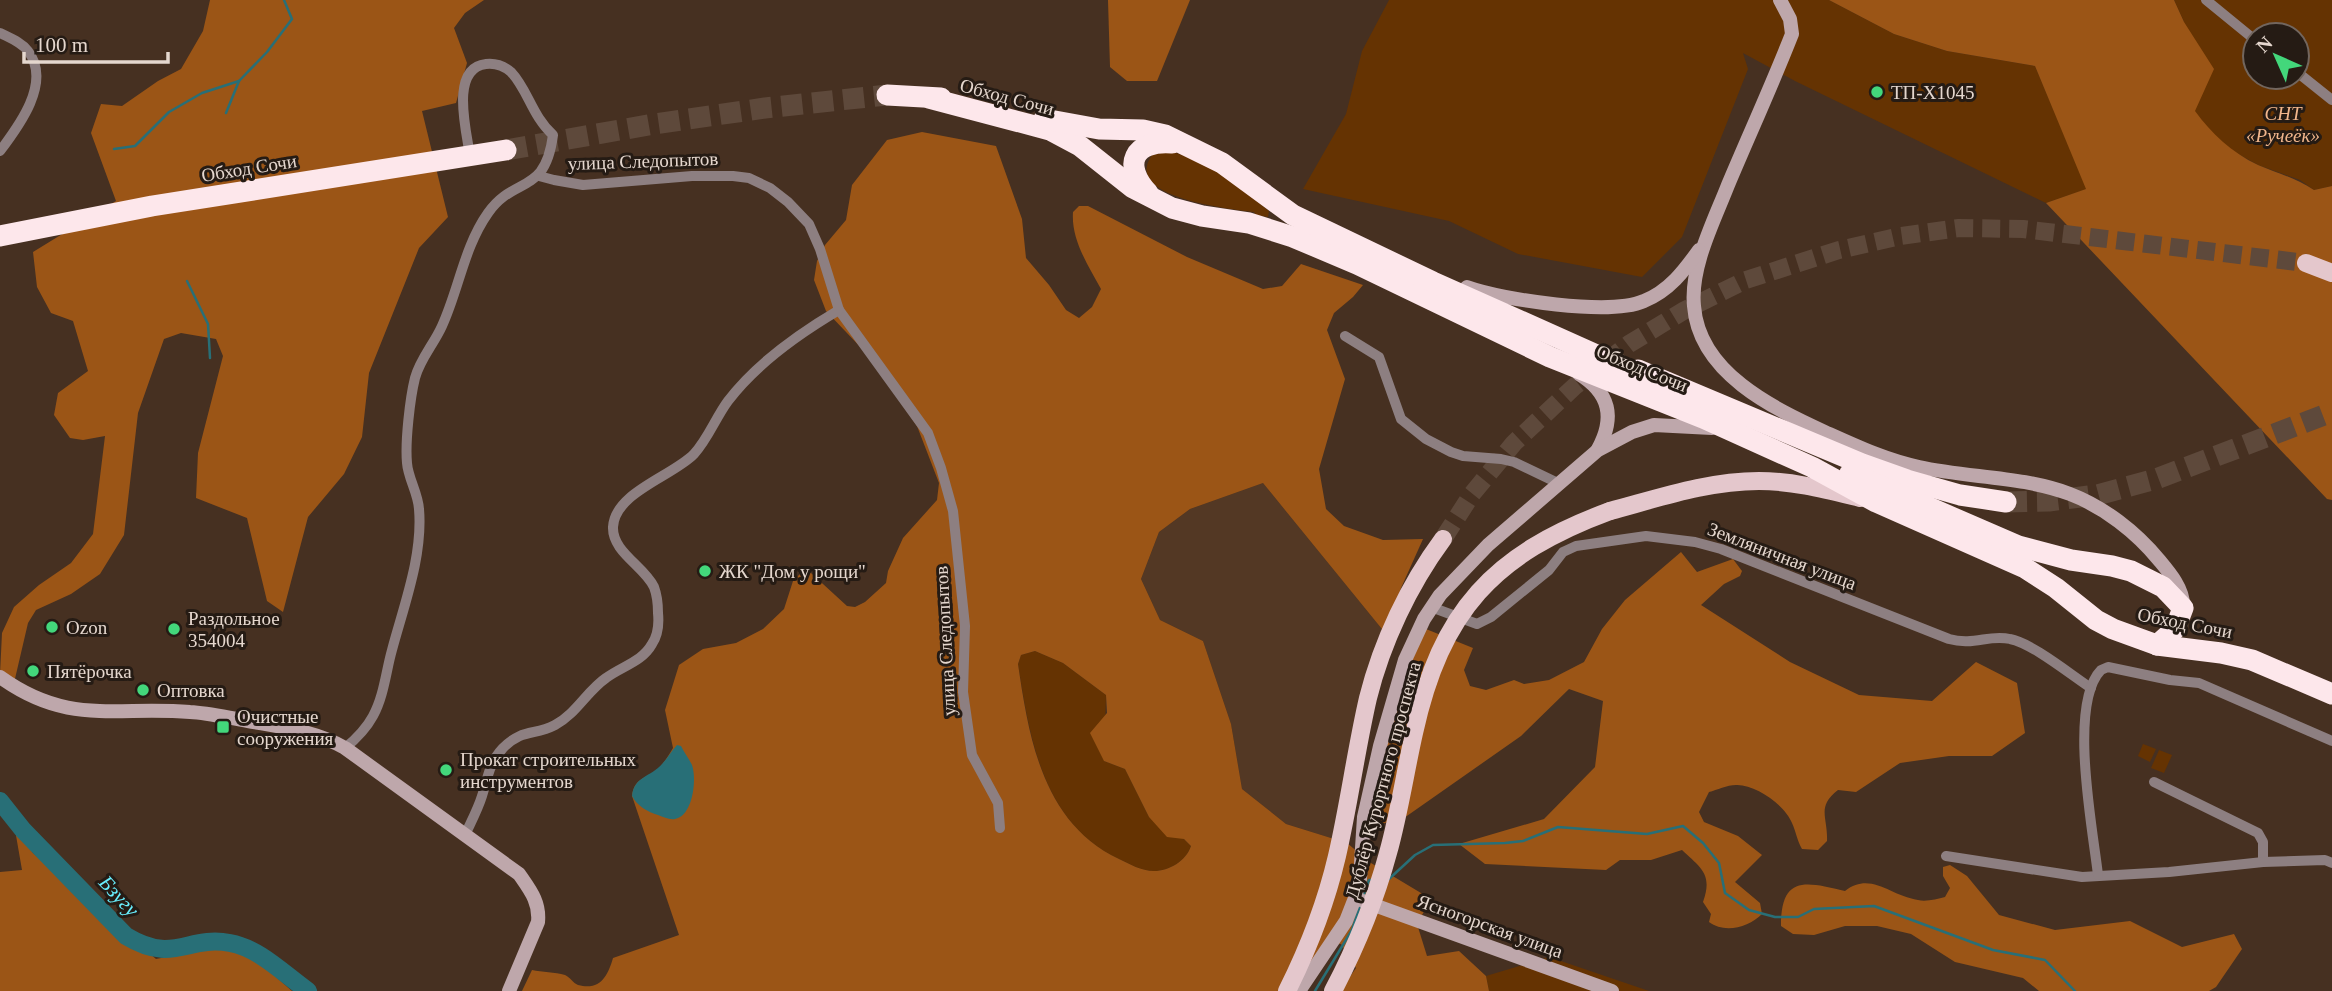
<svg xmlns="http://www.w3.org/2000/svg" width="2332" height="991" font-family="'Times New Roman',serif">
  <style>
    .built { fill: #533824 }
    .green { fill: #653302; fill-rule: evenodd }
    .forest { fill: #9b5516; fill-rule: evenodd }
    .water { fill: #286f77 }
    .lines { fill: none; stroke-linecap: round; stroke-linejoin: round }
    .stream { stroke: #286f77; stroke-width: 2.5 }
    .river { stroke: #286f77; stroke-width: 18 }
    .primary-tunnel { stroke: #5e493b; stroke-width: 18; stroke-dasharray: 18 9; stroke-linecap: butt }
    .highway-tunnel { stroke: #5e493b; stroke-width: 21; stroke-dasharray: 21 10; stroke-linecap: butt }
    .street { stroke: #8d7f81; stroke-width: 10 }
    .secondary { stroke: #bea7ab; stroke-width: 14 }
    .primary { stroke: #e4c7cc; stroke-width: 18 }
    .highway { stroke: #fde7eb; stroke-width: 21 }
    .primary-bridge { stroke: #e4c7cc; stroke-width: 18 }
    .poi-dot { fill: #43d77b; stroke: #251b14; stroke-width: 2.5 }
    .labels { text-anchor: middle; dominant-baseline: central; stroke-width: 6; stroke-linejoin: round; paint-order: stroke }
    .poi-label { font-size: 19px; fill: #e5d7ce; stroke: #251b14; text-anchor: start }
    .street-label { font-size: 19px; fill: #e5d7ce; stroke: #251b14 }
    .park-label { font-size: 19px; font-style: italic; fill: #f1b68c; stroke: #251b14 }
    .water-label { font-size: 21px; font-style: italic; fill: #69effe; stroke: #251b14 }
  </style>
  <rect width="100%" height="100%" fill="#463021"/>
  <path class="built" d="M1263,483l123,151 -39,209 -61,-19 -44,-35 -11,-65 -28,-83 -43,-21 -19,-41 18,-47 31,-23z"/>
  <g class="green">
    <path d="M1389,0h440l65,34 53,17 88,15 52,123 -41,14 -251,-122 -52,-28 5,16 -66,168 -40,40 -124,-23 -69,-33 -146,-32 43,-75 16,-63z"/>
    <path d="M2174,0h158v186l-18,4 -14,-10 -42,-15 -27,-15 -20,-17 -17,-22 -10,-89zM2255,35h42v42h-42z"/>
    <path d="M1169,151l28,8 38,24 34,28 -1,6 -12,-2 -2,-3c-23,-3 -133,-14 -102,-57z"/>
    <path d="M1035,651l28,12 43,32 -2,66 21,8 24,48 35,22 7,7c-5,15 -22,25 -37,25 -13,0 -24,-7 -35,-12 -76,-36 -89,-119 -101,-195l3,-9z"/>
    <path d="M2143,744l13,5 -6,13 -12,-6z"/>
    <path d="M2159,750l13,5 -8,18 -13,-5z"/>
    <path d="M1549,957l100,34h-160l-3,-15z"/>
  </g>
  <g class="forest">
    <path d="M210,0h274l-19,13 -11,15 13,35 -11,40 -34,8 26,106 -29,31 -50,125 -7,64 -18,37 -36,43 -25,95 -16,-11 -20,-83 -51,-20 2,-45 25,-97 -7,-17 -35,-6 -17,6 -26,74 -14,122 -24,39 -29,20 -35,16 -8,13 -14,60 -14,-9 2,-41 12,-26 25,-22 32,-22 22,-29 12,-98 -22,4 -13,-2 -16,-23 4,-22 30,-22 -15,-50 -22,-8 -14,-26 -4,-35 83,-51 -25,-68 10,-29 21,2 36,-25 23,-12 22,-38z"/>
    <path d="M1108,0h82l-33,81h-30l-17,-14z"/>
    <path d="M1829,0h345l10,22 30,47 -19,42c17,23 36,41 63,54 19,8 38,13 56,25l18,-4v314l-5,-1 -281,-296 40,-14 -51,-123 -88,-15 -53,-17z"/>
    <path d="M922,132l74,14 26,73 4,39 23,27 17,25 13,8 13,-11 9,-18c-13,-24 -30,-49 -28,-77l6,-6h9l99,51 76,32 19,-3 19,-22 62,21 -10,12 -19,16 -7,17 18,49 -26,90 7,40 18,17 39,14 40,-1 -22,49 -15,46 -123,-151 -73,26 -31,23 -18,47 19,41 43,21 28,83 11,65 44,35 61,19 24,20 60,36 -14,25 10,32 32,-5 27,25 3,15h-149l16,-23 -15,-24 -10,-1 -33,48h-776l10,-21c10,2 23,2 33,5 5,2 8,8 13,10 23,6 30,-10 35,-27l66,-23 -47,-139c2,-16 11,-17 22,-24 9,-6 14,-16 19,-24l-8,-38 14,-45 24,-16 33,-6 27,-14 21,-20 9,-28 8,-8h10l36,33 8,1 10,-5 21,-19 2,-12 15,-33 34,-38 2,-17 -22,-57 -50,-72 -41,-43 -12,-31 3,-19 8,-16 21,-25 6,-35 35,-45zM1035,651l28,12 43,32 1,18 -17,20 14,28 21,8 24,48 18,20 17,2 7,7c-5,15 -22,25 -37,25 -13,0 -24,-7 -35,-12 -76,-36 -90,-120 -101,-195l3,-9z"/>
    <path d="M1681,552l16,20 36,-13 9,12 -2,5 -16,8 -23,21 89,57 69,33 73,6 44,-39 41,21 8,50 -33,23h-43l-49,7 -44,29 -18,-2c-22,17 -10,27 -11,51l-9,9 -16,-1c-5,-9 -6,-17 -10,-26 -7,-18 -37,-39 -56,-38 -9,0 -19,5 -27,7l-10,20 5,10 34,14 24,19 -27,27 25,21 2,11c-13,13 -37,20 -53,8l2,-8 -8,-12c10,-28 -2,-34 -21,-52l-31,10h-31l-14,10 -121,-6 -26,-20 85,-25 51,-52 8,-66 -34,-12 -48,47 -117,82 -27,7 10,-109 39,-87 47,19 -9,22 6,16 16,4 28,-10 10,4 25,-4 35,-18 18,-33 23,-29z"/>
    <path d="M14,824l19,29 123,106 81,-16 55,48h-292v-119l22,-2z"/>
    <path d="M1950,865l17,11 32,39 56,15 75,-9 52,26 52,-13 8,15 -26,38 -7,4h-170l-16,-13 -68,-16 -44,-28 -34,-8h-32l-31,9 -21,-1 -12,-8c0,-50 23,-45 64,-35 26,-20 45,5 73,9 8,2 19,-1 27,-3l5,-9 -7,-12v-9z"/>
  </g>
  <path class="water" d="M677,745l4,1c3,6 8,13 11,19 5,14 1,51 -17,54 -6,1 -11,-2 -17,-4 -10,-3 -21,-9 -26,-19 2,-20 19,-19 30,-32 6,-6 9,-13 15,-19z"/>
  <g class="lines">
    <g class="stream">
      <path d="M226,113l13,-32 28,-29 25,-33 -8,-19"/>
      <path d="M114,149l21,-3 34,-34 33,-19 37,-12"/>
      <path d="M187,281l21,43 2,34"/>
      <path d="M1389,879l26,-24 18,-10 72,-2 18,-2 35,-14 89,7 36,-8 20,17 16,20 6,30 24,17 26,7h23l16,-8 60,-3 119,44 52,10 30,31"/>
      <path d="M1363,897l6,-17h3"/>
      <path d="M1315,991l37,-61 8,-24"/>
    </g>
    <path class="river" d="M0,801l23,29 103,106c48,29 61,-1 104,7 29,5 54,31 78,48"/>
    <path class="primary-tunnel" d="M1443,539l29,-45 42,-51 61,-57 54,-42 56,-34 61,-30 93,-30 62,-14 58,-8 64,1 283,34"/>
    <g class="highway-tunnel">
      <path d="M506,150l148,-26 111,-16 122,-13"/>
      <path d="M2006,502l43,-1 48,-6 59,-16 176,-67"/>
    </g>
    <g class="street">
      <path d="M2206,0l49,40"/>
      <path d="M0,33c10,5 21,9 28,18 24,31 -9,75 -28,100"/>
      <path d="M2297,72l35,28"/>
      <path d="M839,310l89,123 13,35 12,43 12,115 -2,66 9,63 26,48 2,25"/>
      <path d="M1345,336l34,21 22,62 25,20 25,13 12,4 38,3 13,3 46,22"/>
      <path d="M1431,607l46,17 14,-7 58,-47 14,-18 13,-6 70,-10 49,6 26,7 228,90c25,7 40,-5 61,0 22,4 61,36 81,49"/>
      <path d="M345,748c11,-9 21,-19 28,-32 11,-20 13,-45 19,-66 12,-45 31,-94 27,-141 -1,-16 -11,-31 -12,-46 -2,-21 3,-65 8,-85 5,-19 19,-34 27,-52 17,-37 22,-79 46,-113 27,-38 57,-17 65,-78 -21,-19 -25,-45 -42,-63 -7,-6 -16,-9 -25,-8 -37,4 -19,69 -16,92"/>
      <path d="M2154,782l104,51 5,9v20"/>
      <path d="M465,835c6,-13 13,-26 17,-39 6,-19 7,-33 21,-48 20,-20 31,-12 52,-23 21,-11 32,-34 51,-47 16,-12 36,-16 46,-34 6,-9 7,-21 6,-31 0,-8 -1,-18 -4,-26 -10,-21 -42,-35 -41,-60 2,-35 60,-51 81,-73 14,-15 22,-37 34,-53 28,-37 72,-68 111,-91l-19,-61 -11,-25 -21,-22 -18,-14 -21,-10 -16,-2h-41l-109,9 -29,-5 -15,-4"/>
      <path d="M1946,856l136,21 87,-5 94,-10 62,-2 7,3"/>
      <path d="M2098,875c-5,-45 -30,-171 3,-205l7,-3 62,13 29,3 133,58"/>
    </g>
    <g class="secondary">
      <path d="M1780,0l10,19 2,15c-20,51 -43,101 -64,151 -14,36 -38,82 -34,121 5,67 79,102 131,126 31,14 61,28 94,35 50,11 103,9 151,27 34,13 66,38 89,66 10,12 24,28 24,45"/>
      <path d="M1467,287c36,13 143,29 177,14 25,-10 40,-30 55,-51"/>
      <path d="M1579,374c31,19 36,44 19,75"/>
      <path d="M0,677c68,49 114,29 190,35 19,1 39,6 58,9 33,6 67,10 97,27l174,126c11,16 21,28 19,48l-29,69"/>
      <path d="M1363,901l249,90"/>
      <path d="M1299,991l47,-70 9,-23 5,-19 4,-62 16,-71 25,-86 19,-41 16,-24 48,-50 110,-95 34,-18 22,-7 58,3"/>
    </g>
    <g class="primary">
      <path d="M2306,263l26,10"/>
      <path d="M1610,511c49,-13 98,-30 149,-30 34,0 68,9 101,17"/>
      <path d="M1287,991c22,-44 39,-88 50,-135 12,-52 19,-106 31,-158 14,-56 41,-113 75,-159"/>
    </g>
    <g class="highway">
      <path d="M887,95l54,3"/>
      <path d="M929,98l121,32 30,16 53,42 39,20 30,8 47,7 44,14 64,27 193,93 153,61 109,49 64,35 149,66 31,20 40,32 17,9 44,16 64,8 31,7 80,34"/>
      <path d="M1044,119l55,10 44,1 22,5 57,28 71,52 140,67 186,83 30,17"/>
      <path d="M1148,193c-26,-28 -15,-53 24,-50"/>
      <path d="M0,236l152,-30 354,-56"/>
      <path d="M1638,370l224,94 45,16 53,15 46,7"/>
      <path d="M1850,473l168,73 53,14 41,6 19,5 32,16 20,21 -8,21 -18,16"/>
    </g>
    <path class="primary-bridge" d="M1333,991c23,-44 42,-90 55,-138 11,-39 17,-80 26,-120 27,-122 79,-179 196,-222"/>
  </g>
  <g class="poi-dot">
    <circle cx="1877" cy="92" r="7"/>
    <circle cx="705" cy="571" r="7"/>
    <circle cx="52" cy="627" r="7"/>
    <circle cx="174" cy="629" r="7"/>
    <circle cx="33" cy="671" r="7"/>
    <circle cx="143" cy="690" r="7"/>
    <rect x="216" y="720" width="14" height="14" rx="3.5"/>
    <circle cx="446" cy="770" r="7"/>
  </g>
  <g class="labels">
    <g class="poi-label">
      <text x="1891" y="92">ТП-Х1045</text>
      <text x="719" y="571">ЖК "Дом у рощи"</text>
      <text x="188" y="618">Раздольное<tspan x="188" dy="22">354004</tspan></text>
      <text x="66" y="627">Ozon</text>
      <text x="47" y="671">Пятёрочка</text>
      <text x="157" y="690">Оптовка</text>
      <text x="237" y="716">Очистные<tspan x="237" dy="22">сооружения</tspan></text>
      <text x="460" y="759">Прокат строительных<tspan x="460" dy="22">инструментов</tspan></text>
    </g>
    <g class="street-label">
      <text transform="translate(1007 97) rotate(15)">Обход Сочи</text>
      <text transform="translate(643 161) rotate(-2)">улица Следопытов</text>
      <text transform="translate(249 168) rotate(-9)">Обход Сочи</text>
      <text transform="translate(1642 368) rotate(22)">Обход Сочи</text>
      <text transform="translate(1782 556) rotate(21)">Земляничная улица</text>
      <text transform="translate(2185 623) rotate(11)">Обход Сочи</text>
      <text transform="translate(945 641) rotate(-93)">улица Следопытов</text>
      <text transform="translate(1383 780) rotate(-75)">Дублёр Курортного проспекта</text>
      <text transform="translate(1490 926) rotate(20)">Ясногорская улица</text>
    </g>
    <g class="park-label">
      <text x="2283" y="113">СНТ<tspan x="2283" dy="22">«Ручеёк»</tspan></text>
    </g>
    <g class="water-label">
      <text transform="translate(119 896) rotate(47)">Бзугу</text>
    </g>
  </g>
  <g transform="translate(2276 56) rotate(315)"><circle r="33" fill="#251b14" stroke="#72665e" stroke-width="2"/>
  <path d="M0-5L12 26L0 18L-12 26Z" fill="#43d77b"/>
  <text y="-10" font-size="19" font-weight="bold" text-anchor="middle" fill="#e5d7ce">N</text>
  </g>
  <path d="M24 52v10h144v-10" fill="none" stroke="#e5d7ce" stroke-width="3.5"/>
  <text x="35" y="52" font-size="21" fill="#e5d7ce" stroke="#251b14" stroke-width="5" paint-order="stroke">100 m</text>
</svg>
